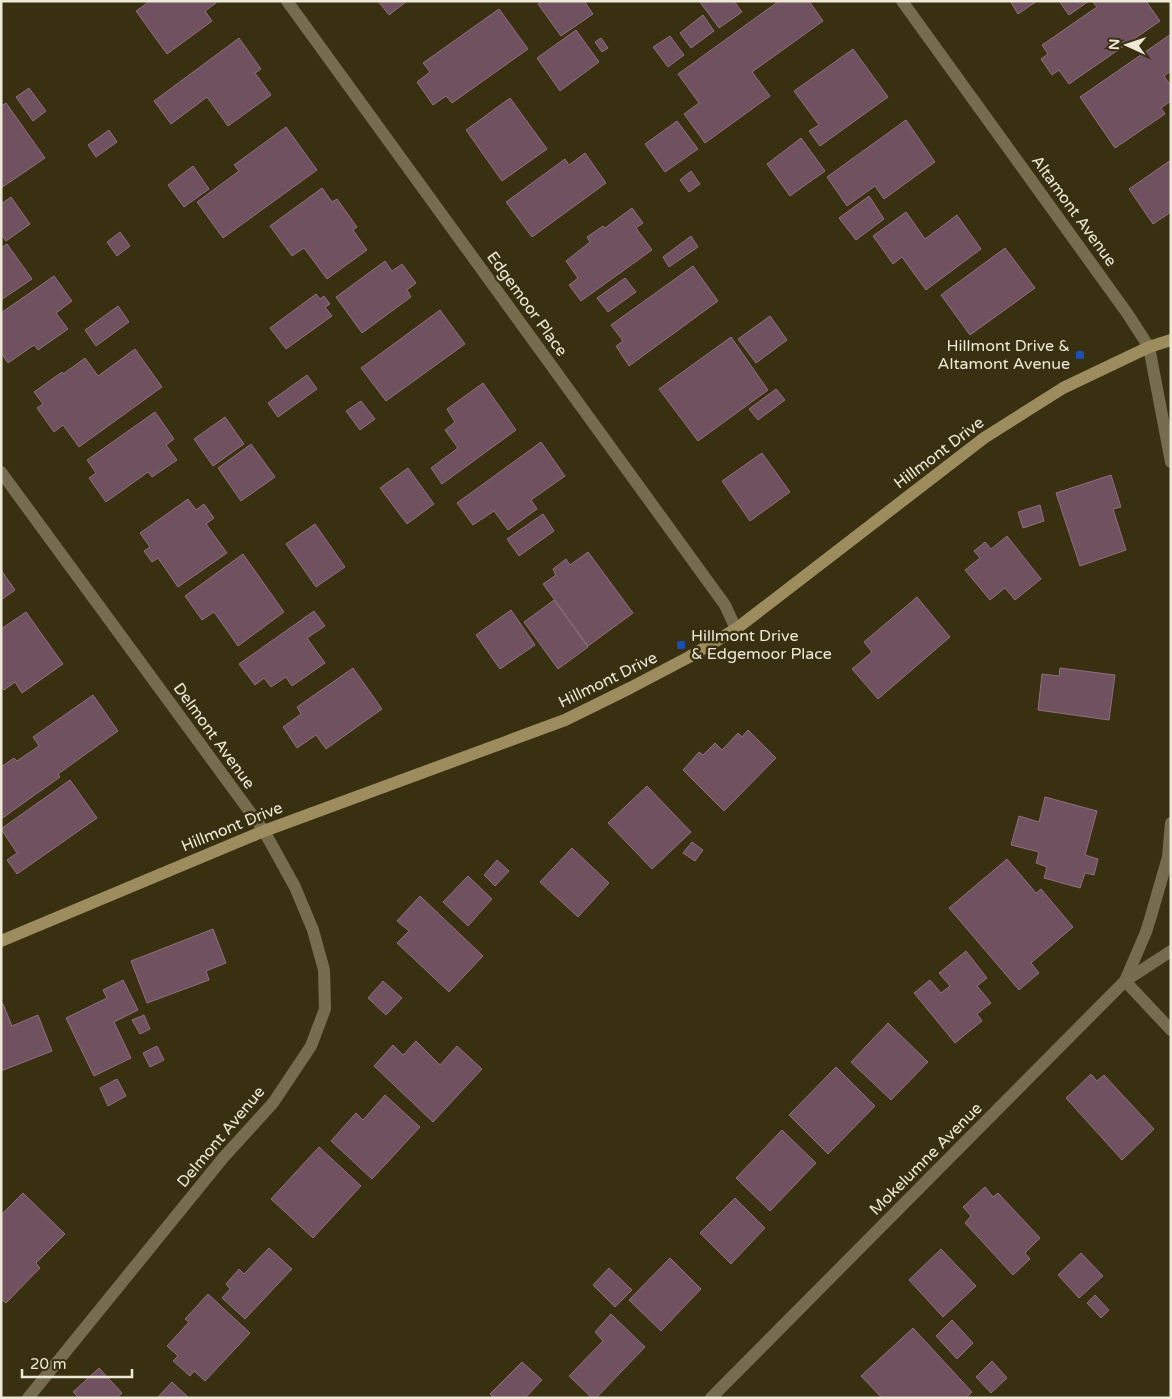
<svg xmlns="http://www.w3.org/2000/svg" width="1172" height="1399" font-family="'Varela Round',sans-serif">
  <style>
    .building { fill: #705160; stroke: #906f7f }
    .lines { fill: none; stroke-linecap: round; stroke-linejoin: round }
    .street { stroke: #766c4f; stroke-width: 12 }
    .secondary { stroke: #9d8c5e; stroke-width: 12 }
    .transit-dot { fill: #1a4fb4; stroke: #383011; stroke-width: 2 }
    .labels { text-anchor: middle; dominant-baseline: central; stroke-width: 5; stroke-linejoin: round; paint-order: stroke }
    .street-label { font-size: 16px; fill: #eee9d7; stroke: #383011 }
    .poi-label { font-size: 16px; fill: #eee9d7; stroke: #383011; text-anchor: end }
  </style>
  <rect width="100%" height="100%" fill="#383011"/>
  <g class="building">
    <path d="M150,1h66v2l-11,8 7,10 -45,33 -31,-43z"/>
    <path d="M378,1h29l-18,14z"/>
    <path d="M542,1h42l9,13 -32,22 -23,-32z"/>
    <path d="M734,1l8,11 -23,16 -19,-26z"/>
    <path d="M779,1h19l1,1 2,-1h8l14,20 -71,51 18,24 -65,47 -21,-29 15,-11 -21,-29z"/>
    <path d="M1010,1h27l-19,13z"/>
    <path d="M1059,1h30l-20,14z"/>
    <path d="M1092,1h54l14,20 -91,63 -10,-14 -7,5 -11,-16 7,-5 -6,-9 55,-38z"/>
    <path d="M499,9l29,40 -76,54 -6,-7 -13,9 -16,-23 13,-10 -7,-9z"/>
    <path d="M703,15l11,16 -23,17 -11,-15z"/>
    <path d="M576,30l23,32 -39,29 -23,-33z"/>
    <path d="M1171,34v37l-7,5 7,10v15l-10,7 4,6 -50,34 -35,-51z"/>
    <path d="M670,36l14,19 -16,12 -15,-20z"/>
    <path d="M239,38l22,31 -6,4 16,22 -43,31 -21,-29 -36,27 -17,-23z"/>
    <path d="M601,38l7,10 -6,4 -7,-10z"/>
    <path d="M853,49l35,48 -68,49 -11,-15 10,-6 -25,-34z"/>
    <path d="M29,88l17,23 -13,10 -17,-24z"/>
    <path d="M510,98l37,51 -45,32 -36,-51z"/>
    <path d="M6,103l39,55 -44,30v-82z"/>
    <path d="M906,120l29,42 -51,37 -9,-13 -28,20 -20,-29z"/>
    <path d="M677,121l21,28 -33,23 -20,-28z"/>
    <path d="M286,127l31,43 -94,68 -26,-36 42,-31 -5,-6z"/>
    <path d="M109,130l8,12 -21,15 -8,-12z"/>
    <path d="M801,138l24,33 -35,25 -23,-32z"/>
    <path d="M585,153l21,30 -74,54 -26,-35 59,-43 4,6z"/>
    <path d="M1171,160v52l-18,12 -24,-35z"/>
    <path d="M193,166l16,23 -25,18 -16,-22z"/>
    <path d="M691,171l9,13 -11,8 -9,-12z"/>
    <path d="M322,188l10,14 5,-3 20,28 -4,3 14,20 -40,29 -23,-31 -12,8 -22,-30z"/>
    <path d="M869,196l15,23 -28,21 -17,-22z"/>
    <path d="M11,197l19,27 -24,17 -5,-7v-30z"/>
    <path d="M632,208l11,15 -7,5 16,22 -71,51 -12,-16 9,-7 -12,-17 24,-19 -3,-5 16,-11 2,2z"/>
    <path d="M906,212l19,27 32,-24 24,34 -55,41 -24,-33 -9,7 -20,-28z"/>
    <path d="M120,232l10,14 -13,10 -10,-14z"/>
    <path d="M691,236l7,11 -29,20 -6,-10z"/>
    <path d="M7,244l25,35 -31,21v-52z"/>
    <path d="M1005,248l30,40 -65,47 -29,-40z"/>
    <path d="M385,261l7,10 10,-7 14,19 -9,7 4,7 -49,36 -26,-36z"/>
    <path d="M693,266l25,35 -89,65 -13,-20 7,-5 -12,-16z"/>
    <path d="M54,276l18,25 -16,12 12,16 -30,21 -4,-5 -26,18 -7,-10v-40z"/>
    <path d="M625,278l11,14 -28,20 -11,-14z"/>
    <path d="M316,294l4,5 4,-3 6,8 -5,3 7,9 -46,33 -16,-21z"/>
    <path d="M118,306l11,16 -33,24 -11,-16z"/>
    <path d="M440,310l25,34 -79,57 -25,-33z"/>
    <path d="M770,316l17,24 -31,23 -18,-24z"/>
    <path d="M731,337l37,53 -70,51 -39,-52z"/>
    <path d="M135,349l27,38 -83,60 -16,-22 -9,7 -17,-24 6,-4 -9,-12 28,-20 1,2 22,-16 13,18z"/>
    <path d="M307,375l10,14 -39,28 -10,-14z"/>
    <path d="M483,383l33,47 -74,54 -11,-16 27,-20 -13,-18 10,-8 -8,-13z"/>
    <path d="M776,389l9,11 -27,20 -9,-11z"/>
    <path d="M361,401l14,18 -15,11 -14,-19z"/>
    <path d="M155,412l19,27 -8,6 11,15 -25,17 -4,-5 -42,30 -17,-24 7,-5 -9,-13z"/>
    <path d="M225,417l19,27 -31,22 -19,-27z"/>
    <path d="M541,442l24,34 -34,24 6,9 -29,21 -14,-19 -21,14 -16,-22z"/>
    <path d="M251,444l24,33 -34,24 -23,-33z"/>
    <path d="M762,453l28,39 -40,29 -28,-40z"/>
    <path d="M408,468l26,36 -27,20 -27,-36z"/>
    <path d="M1111,475l10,32 -8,2 13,41 -46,16 -24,-73z"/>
    <path d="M188,499l8,11 8,-6 10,14 -8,6 21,29 -49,34 -20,-29 -6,4 -8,-11 6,-4 -10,-14z"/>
    <path d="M1040,505l4,16 -21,7 -5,-16z"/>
    <path d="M543,514l11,17 -35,25 -12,-17z"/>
    <path d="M315,524l30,43 -29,20 -30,-43z"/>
    <path d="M1007,536l34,43 -26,21 -10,-12 -15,12 -25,-30 15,-12 -6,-7 11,-9 6,7z"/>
    <path d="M588,552l45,61 -45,33 -45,-62 13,-9 -3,-6 13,-10 4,6z"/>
    <path d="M243,554l41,58 -46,34 -24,-34 -12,8 -17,-24z"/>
    <path d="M1,570l14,20 -14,10z"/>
    <path d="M917,597l33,40 -72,62 -26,-30 20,-17 -8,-10z"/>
    <path d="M554,600l34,47 -30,22 -34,-47z"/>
    <path d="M511,610l24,35 -35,24 -24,-34z"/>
    <path d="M314,611l11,15 -18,12 18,25 -33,23 -6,-9 -15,10 -7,-9 -9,7 -16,-21z"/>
    <path d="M26,612l37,52 -41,29 -7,-11 -11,8 -3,-4v-57z"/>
    <path d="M353,668l29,41 -56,40 -10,-14 -19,13 -14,-21 18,-13 -4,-7z"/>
    <path d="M1060,668l55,7 -6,45 -71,-10 4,-36 17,2z"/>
    <path d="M93,695l25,36 -60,43 2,3 -59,42v-52l13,-9 3,3 22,-15 -6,-9z"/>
    <path d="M748,730l28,28 -52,53 -41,-41 16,-18 4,3 12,-12 7,7 16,-17 4,4z"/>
    <path d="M70,780l27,38 -80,56 -10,-14 10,-7 -16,-24z"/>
    <path d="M647,786l44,46 -39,37 -44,-46z"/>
    <path d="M1045,797l52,14 -12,44 13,4 -4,16 -9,-2 -5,15 -36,-10 3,-11 -11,-4 3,-11 -28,-7 8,-29 20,6z"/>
    <path d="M692,842l11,8 -8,11 -12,-8z"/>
    <path d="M572,848l37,35 -31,34 -38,-35z"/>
    <path d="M1007,859l29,34 5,-4 32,38 -42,36 8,10 -20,17 -70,-82z"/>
    <path d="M497,860l12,11 -14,15 -11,-11z"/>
    <path d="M468,876l24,23 -24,27 -25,-24z"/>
    <path d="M420,896l63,60 -34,36 -52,-49 12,-12 -12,-10z"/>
    <path d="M213,929l13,34 -20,8 3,9 -62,23 -16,-42z"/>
    <path d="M966,951l21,27 -10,8 14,17 -14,11 5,7 -27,22 -41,-50 16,-13 11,13 9,-7 -11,-13z"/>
    <path d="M123,980l15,30 -24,12 17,36 -37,18 -28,-58 41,-20 -4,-8z"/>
    <path d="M383,981l19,17 -16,17 -18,-17z"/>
    <path d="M1,1004h2l9,22 26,-11 14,36 -51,20z"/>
    <path d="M144,1015l6,14 -10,5 -8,-14z"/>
    <path d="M888,1023l40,39 -37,38 -40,-38z"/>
    <path d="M416,1041l24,24 17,-19 25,23 -49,53 -59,-56 19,-21 10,10z"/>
    <path d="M157,1046l7,14 -14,7 -7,-14z"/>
    <path d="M836,1067l39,39 -47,48 -39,-39z"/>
    <path d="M1091,1074l6,7 7,-6 50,54 -32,31 -56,-62z"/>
    <path d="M117,1079l9,17 -18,10 -8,-18z"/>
    <path d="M385,1095l35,32 -48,52 -41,-38 25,-28 7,7z"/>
    <path d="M782,1130l34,33 -46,48 -34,-33z"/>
    <path d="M319,1147l42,39 -48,52 -42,-39z"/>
    <path d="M985,1187l8,10 5,-4 42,45 -15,15 5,6 -17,16 -48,-52 6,-7 -8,-9z"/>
    <path d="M23,1193l42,41 -29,29 4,5 -34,35 -5,-4v-84z"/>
    <path d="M735,1198l30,30 -34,36 -31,-31z"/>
    <path d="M269,1248l23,21 -47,50 -23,-21 8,-9 -4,-5 13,-15 5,5z"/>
    <path d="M941,1249l35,37 -33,31 -34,-37z"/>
    <path d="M1081,1253l22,23 -24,22 -21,-23z"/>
    <path d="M670,1258l31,31 -40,42 -32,-31z"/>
    <path d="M609,1268l23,22 -17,17 -22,-22z"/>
    <path d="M208,1294l42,39 -45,48 -11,-10 -4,5 -17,-15 5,-5 -11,-10 22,-24 -4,-3z"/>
    <path d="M1095,1295l14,15 -8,8 -14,-15z"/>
    <path d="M611,1314l34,33 -49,51h-4l-23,-22 34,-35 -8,-9z"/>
    <path d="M952,1320l21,23 -16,16 -21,-23z"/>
    <path d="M913,1328l59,64 -6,6h-84l-21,-22z"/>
    <path d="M992,1361l15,17 -16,15 -15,-16z"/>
    <path d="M522,1362l20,18 -17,18h-31l-4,-4z"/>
    <path d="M99,1368l23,25 -5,5h-38l-6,-6z"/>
    <path d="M172,1382l17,16h-32z"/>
  </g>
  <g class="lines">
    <g class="street">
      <path d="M287,1l438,604 11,24"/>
      <path d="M902,1l225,312 22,34 22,115"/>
      <path d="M1,472l263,359 31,56 18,43 11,40 1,39 -14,37 -38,57 -50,55 -195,240"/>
      <path d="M1171,823l-3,34 -17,59 -5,16 -21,49 46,49"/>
      <path d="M711,1398l414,-417 46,-30"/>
    </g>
    <path class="secondary" d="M1,941l263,-110 301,-111 65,-32 59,-31 47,-28 248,-191 79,-50 86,-41 22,-7"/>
  </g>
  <g class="transit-dot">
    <rect x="1075" y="350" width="10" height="10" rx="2.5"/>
    <rect x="676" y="640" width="10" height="10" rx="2.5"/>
  </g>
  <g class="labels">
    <g class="street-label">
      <text transform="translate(1074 211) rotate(54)">Altamont Avenue</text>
      <text transform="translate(527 304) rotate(54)">Edgemoor Place</text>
      <text transform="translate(939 453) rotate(-37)">Hillmont Drive</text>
      <text transform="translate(608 680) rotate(-26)">Hillmont Drive</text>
      <text transform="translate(214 736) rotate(54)">Delmont Avenue</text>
      <text transform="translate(232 827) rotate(-22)">Hillmont Drive</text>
      <text transform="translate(221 1137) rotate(-50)">Delmont Avenue</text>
      <text transform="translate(926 1159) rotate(-45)">Mokelumne Avenue</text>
    </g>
    <g class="poi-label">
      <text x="1070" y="346">Hillmont Drive &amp;<tspan x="1070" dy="18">Altamont Avenue</tspan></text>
      <text x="691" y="636" text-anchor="start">Hillmont Drive<tspan x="691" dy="18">&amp; Edgemoor Place</tspan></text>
    </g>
  </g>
  <rect width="1172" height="1399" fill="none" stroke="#eee9d7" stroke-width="5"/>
  <g transform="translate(1127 45) rotate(273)" stroke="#383011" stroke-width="4" paint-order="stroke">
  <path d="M0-4L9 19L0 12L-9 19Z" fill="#eee9d7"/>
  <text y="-8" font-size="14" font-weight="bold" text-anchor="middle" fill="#eee9d7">N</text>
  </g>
  <path d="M22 1369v8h110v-8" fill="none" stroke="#eee9d7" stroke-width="2.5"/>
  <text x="30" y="1369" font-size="15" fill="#eee9d7" stroke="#383011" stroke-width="4" paint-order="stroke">20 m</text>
</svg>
